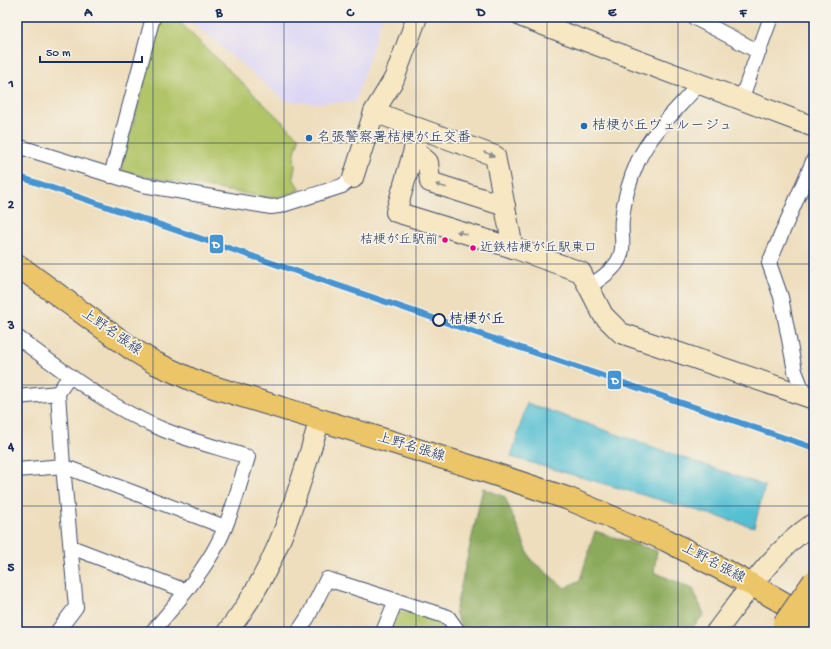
<svg xmlns="http://www.w3.org/2000/svg" width="831" height="649" font-family="'Gochi Hand','Klee One',sans-serif">
  <style>
    .built { fill: #dcd5f6 }
    .green { fill: #b1c468; stroke: #667a63 }
    .forest { fill: #8caa5c; stroke: #546c5d }
    .water { fill: #56c0d3; stroke: #387898 }
    .lines { fill: none; stroke-linecap: round; stroke-linejoin: round }
    .street-casing { stroke: #3b496c; stroke-width: 16 }
    .secondary-casing { stroke: #3b496c; stroke-width: 22 }
    .primary-casing { stroke: #3b496c; stroke-width: 24 }
    .street { stroke: #fff; stroke-width: 14 }
    .secondary { stroke: #f7e8c3; stroke-width: 20 }
    .primary { stroke: #ecc569; stroke-width: 22 }
    .highway-bridge-casing { stroke: #3b496c; stroke-width: 24; stroke-linecap: butt }
    .highway-bridge { stroke: #ecc569; stroke-width: 22 }
    .rail-1-casing { stroke: #f7f3e8; stroke-width: 9 }
    .rail-1 { stroke: #4694d1; stroke-width: 6 }
    .oneway { fill: #898c90 }
    .grid { fill: none; stroke: #1b2f5e; stroke-width: 1; stroke-opacity: 0.55 }
    .poi-dot { fill: #1f6fb2; stroke: #f7f3e8; stroke-width: 1.5 }
    .bus-dot { fill: #e5007d; stroke: #f7f3e8; stroke-width: 1.5 }
    .stop-dot { fill: #f7f3e8; stroke: #1b2f5e; stroke-width: 2 }
    .labels { text-anchor: middle; dominant-baseline: central; stroke-width: 3.5; stroke-linejoin: round; paint-order: stroke }
    .bus-label { font-size: 13px; fill: #1b2f5e; stroke: #f7f3e8; text-anchor: end }
    .poi-label { font-size: 14px; fill: #1b2f5e; stroke: #f7f3e8; text-anchor: start }
    .stop-label { font-size: 14px; font-weight: bold; fill: #1b2f5e; stroke: #f7f3e8; text-anchor: start }
    .street-label { font-size: 14px; fill: #1b2f5e; stroke: #f7f3e8 }
    .line-badge { stroke: #f7f3e8; stroke-width: 1.5 }
    .badge-label { font-size: 11px; text-anchor: middle; font-weight: bold; fill: #fff }
    .neatline { fill: none; stroke: #1b2f5e; stroke-width: 1.5 }
    .grid-label { font-size: 13px; text-anchor: middle; font-weight: bold; fill: #1b2f5e }
  </style>
  <rect width="100%" height="100%" fill="#f7f3e8"/>
  <filter id="ink" filterUnits="userSpaceOnUse"><feTurbulence type="fractalNoise" baseFrequency=".025" numOctaves="2"/><feDisplacementMap in="SourceGraphic" scale="8" xChannelSelector="R" yChannelSelector="G"/><feConvolveMatrix kernelMatrix="1 2 1 2 8 2 1 2 1" color-interpolation-filters="sRGB"/></filter>
  <filter id="wash" filterUnits="userSpaceOnUse"><feTurbulence type="fractalNoise" baseFrequency=".012" numOctaves="4" result="noise"/><feDisplacementMap in="SourceGraphic" scale="16" xChannelSelector="R" yChannelSelector="G"/><feGaussianBlur stdDeviation="0.9" result="paint"/><feColorMatrix in="noise" values="0 0 0 0 0 0 0 0 0 0 0 0 0 0 0 0 0 1.4 0 .05"/><feComposite in="paint" operator="in"/></filter>
  <g filter="url(#wash)">
    <rect width="100%" height="100%" fill="#eedebd"/>
    <path class="built" d="M186,17h196l-27,85 -41,1 -29,-2z"/>
    <g class="green">
      <path d="M162,17h12l125,121 -5,19 1,9 -2,12 7,12 -20,7 -10,1 -145,-25 -4,-6z"/>
      <path d="M408,610l37,12 4,10h-60l8,-18z"/>
    </g>
    <path class="forest" d="M483,488l22,9 26,63 34,28 15,-8 15,-49 62,20 -3,21 39,17 11,25 -15,18h-226l-8,-20z"/>
    <path class="water" d="M527,403l238,83 -11,41 -243,-70z"/>
  </g>
  <g filter="url(#ink)">
    <g class="lines">
      <g class="street-casing">
        <g id="street">
          <path d="M693,17l66,35"/>
          <path d="M741,100l30,-83"/>
          <path d="M17,146l126,39 128,22 8,-1 63,-20 11,-8"/>
          <path d="M111,176l42,-159"/>
          <path d="M589,287c9,-7 23,-15 29,-26 8,-13 2,-27 4,-42 2,-20 8,-40 16,-58 14,-30 40,-52 60,-76"/>
          <path d="M17,337c46,34 93,71 147,93 27,11 56,18 84,27 -10,32 -18,66 -35,95 -17,29 -39,55 -61,80"/>
          <path d="M804,394l-9,-23 -14,-74 -12,-34 45,-104"/>
          <path d="M17,397l41,-4"/>
          <path d="M17,470l46,-4 162,61"/>
          <path d="M71,547l115,44"/>
          <path d="M57,632l19,-25 -13,-141 -5,-73 11,-16"/>
          <path d="M298,632l10,-15 19,-38 121,38 10,14 -1,1"/>
          <path d="M383,632l13,-32"/>
        </g>
      </g>
      <g class="secondary-casing">
        <g id="secondary">
          <path d="M522,17l292,110"/>
          <path d="M374,112l121,44 18,92"/>
          <path d="M420,129l-24,83 117,36 68,24 22,43 18,18 193,66"/>
          <path d="M414,150l14,12 2,20 75,24"/>
          <path d="M353,178l21,-66 20,-33 23,-62"/>
          <path d="M227,632c52,-65 69,-135 93,-213"/>
          <path d="M716,632c29,-38 58,-82 98,-109"/>
        </g>
      </g>
      <g class="primary-casing">
        <path id="primary" d="M17,265l115,84 23,14 42,19 279,86 93,31 97,41 86,45 58,33"/>
      </g>
      <use href="#street" class="street"/>
      <use href="#secondary" class="secondary"/>
      <use href="#primary" class="primary"/>
      <g class="highway-bridge-casing">
        <g id="highway-bridge">
          <path d="M784,624l30,-43"/>
          <path d="M799,632l15,-22"/>
        </g>
      </g>
      <use href="#highway-bridge" class="highway-bridge"/>
      <g class="rail-1-casing">
        <path id="rail-1" d="M17,176l797,272"/>
      </g>
      <use href="#rail-1" class="rail-1"/>
    </g>
    <defs><path id="oneway-solid" d="M-6-.8H1V-3.2L6.5 0L1 3.2V.8H-6Z"/></defs>
    <g class="oneway">
      <use href="#oneway-solid" transform="translate(489 154) rotate(22)"/>
      <use href="#oneway-solid" transform="translate(441 186) rotate(-162)"/>
      <use href="#oneway-solid" transform="translate(462 233) rotate(-163)"/>
    </g>
  </g>
  <path class="grid" d="M153,17v615M284,17v615M416,17v615M547,17v615M678,17v615M17,143h797M17,264h797M17,385h797M17,506h797"/>
  <g class="poi-dot">
    <circle cx="584" cy="126" r="4"/>
    <circle cx="309" cy="138" r="4"/>
  </g>
  <g class="bus-dot">
    <circle cx="445" cy="240" r="3.5"/>
    <circle cx="473" cy="248" r="3.5"/>
  </g>
  <circle class="stop-dot" cx="439" cy="320" r="6"/>
  <g class="labels">
    <g class="bus-label">
      <text x="438" y="240">桔梗が丘駅前</text>
      <text x="480" y="248" text-anchor="start">近鉄桔梗が丘駅東口</text>
    </g>
    <g class="poi-label">
      <text x="592" y="126">桔梗が丘ヴェルージュ</text>
      <text x="317" y="138">名張警察署桔梗が丘交番</text>
    </g>
    <g class="stop-label">
      <text x="449" y="320">桔梗が丘</text>
    </g>
    <g class="street-label">
      <text transform="translate(111 333) rotate(35)">上野名張線</text>
      <text transform="translate(411 448) rotate(17)">上野名張線</text>
      <text transform="translate(713 564) rotate(28)">上野名張線</text>
    </g>
  </g>
  <g class="line-badge">
    <rect x="209" y="234" width="15" height="20" rx="4" fill="#4694d1"/>
    <rect x="607" y="370" width="15" height="20" rx="4" fill="#4694d1"/>
  </g>
  <g class="badge-label">
    <text x="216" y="248">D</text>
    <text x="615" y="384">D</text>
  </g>
  <rect width="831" height="649" fill="none" stroke="#f7f3e8" stroke-width="44"/>
  <path d="M40 56v6h102v-6" fill="none" stroke="#1b2f5e" stroke-width="2"/>
  <text x="46" y="56" font-size="12" fill="#1b2f5e" stroke="#f7f3e8" stroke-width="3" paint-order="stroke">50 m</text>
  <rect x="22" y="22" width="787" height="605" class="neatline"/>
  <g class="grid-label">
    <text x="88" y="16">A</text>
    <text x="219" y="16">B</text>
    <text x="350" y="16">C</text>
    <text x="481" y="16">D</text>
    <text x="612" y="16">E</text>
    <text x="743" y="16">F</text>
    <text x="11" y="87">1</text>
    <text x="11" y="208">2</text>
    <text x="11" y="329">3</text>
    <text x="11" y="450">4</text>
    <text x="11" y="571">5</text>
  </g>
</svg>
